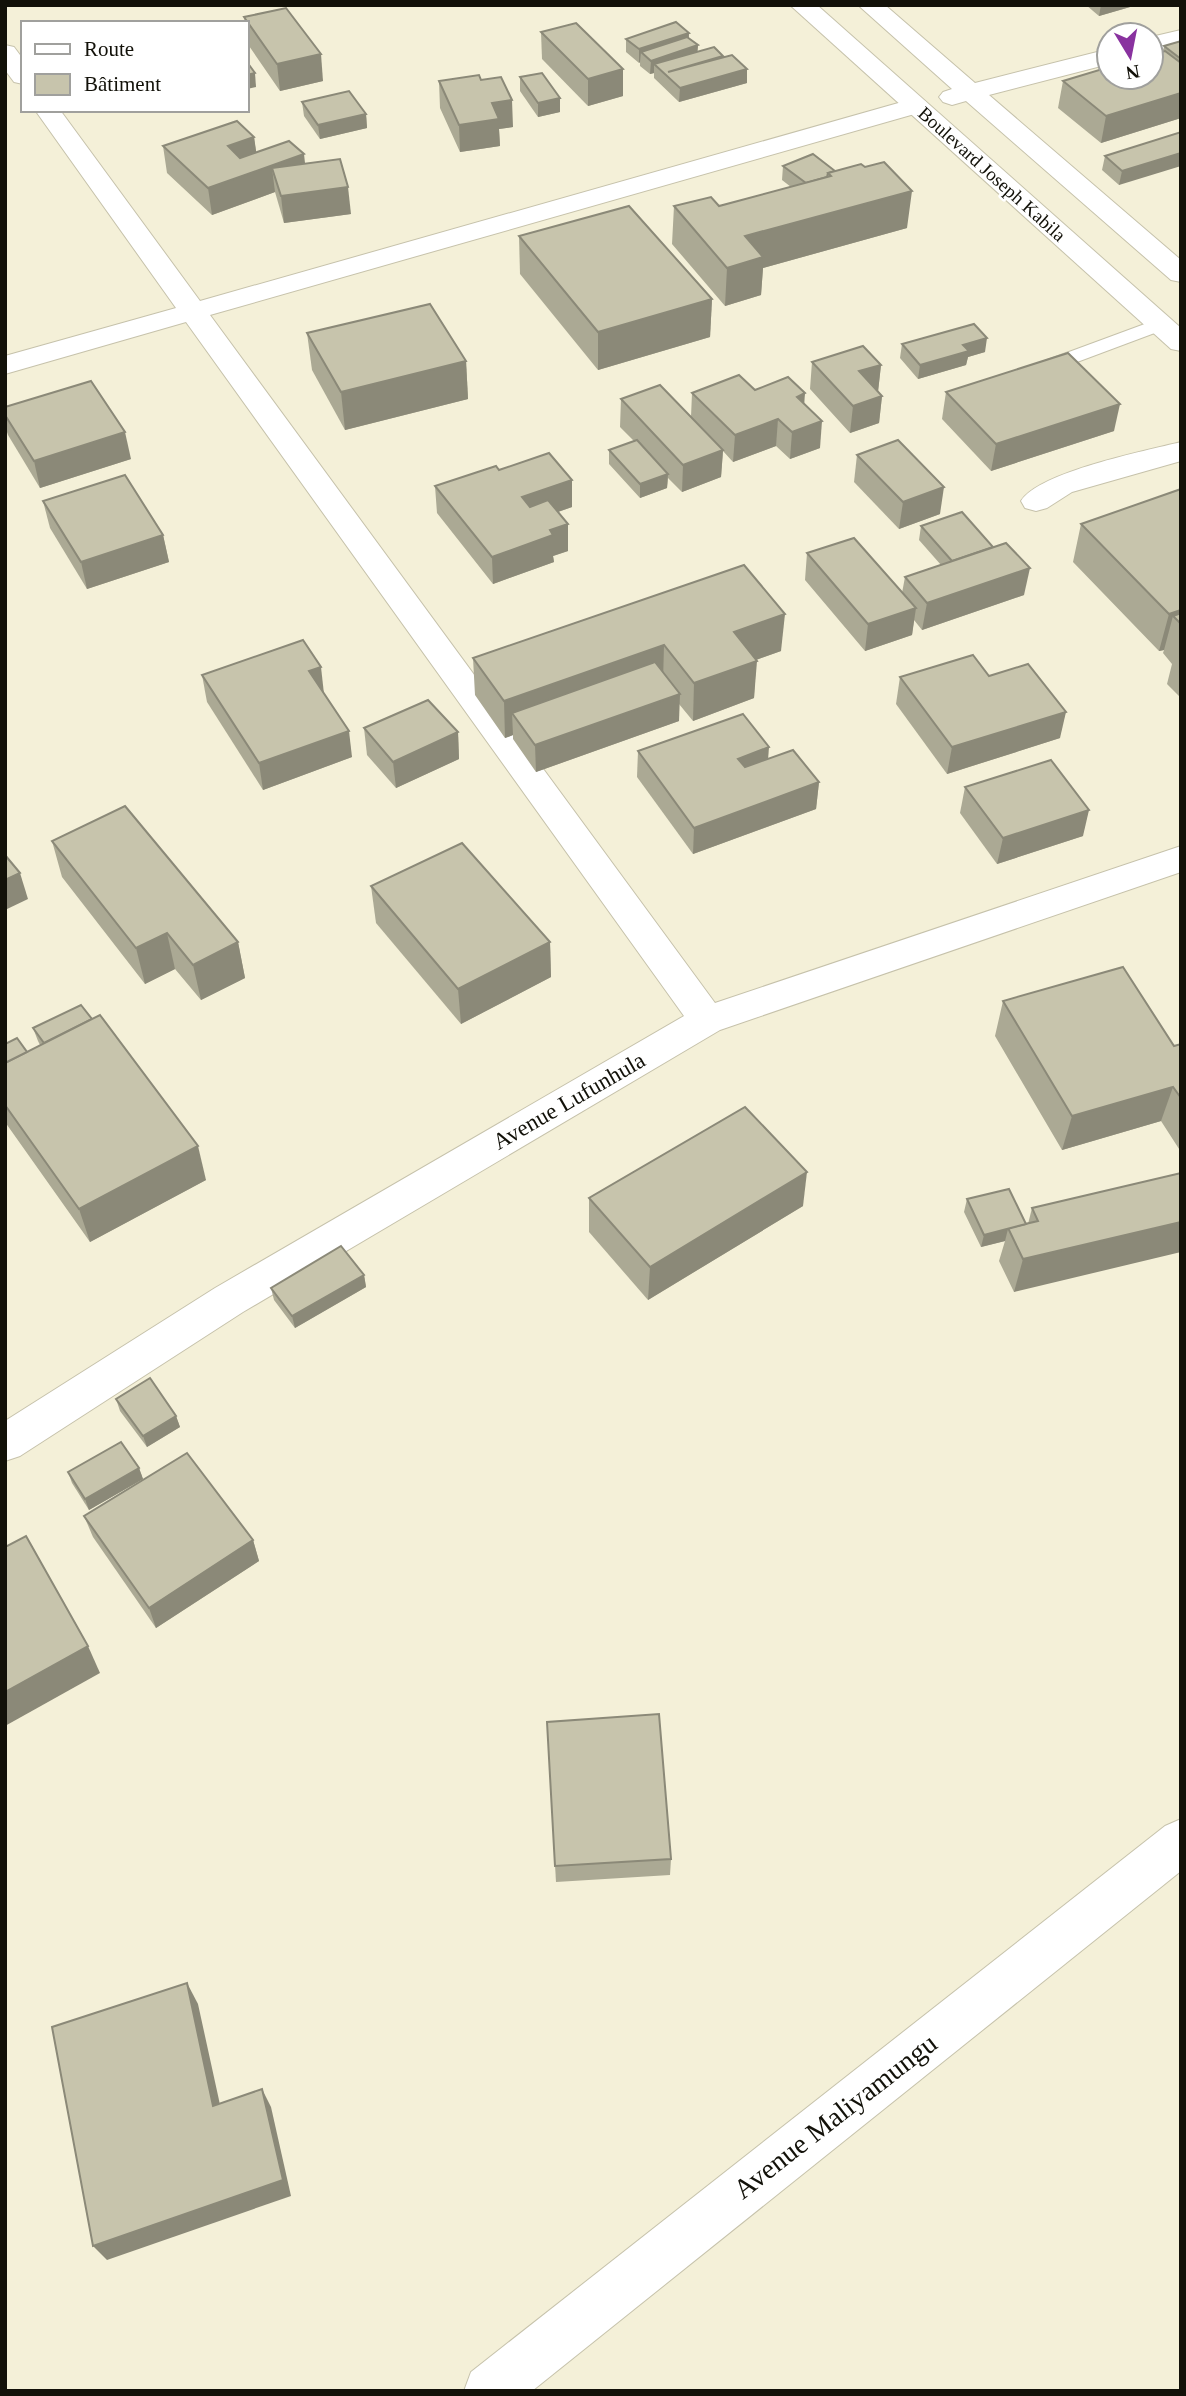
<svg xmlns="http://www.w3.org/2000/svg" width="1186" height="2396" font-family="Georgia,serif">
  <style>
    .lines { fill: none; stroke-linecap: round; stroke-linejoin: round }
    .lane-casing { stroke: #c6c2ab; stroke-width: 2 }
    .street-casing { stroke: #c6c2ab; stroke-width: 2 }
    .secondary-casing { stroke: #c6c2ab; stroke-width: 2 }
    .lane { fill: #fff; fill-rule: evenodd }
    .street { fill: #fff; fill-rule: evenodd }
    .secondary { fill: #fff; fill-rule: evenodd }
    .wall { fill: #aba994 }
    .shaded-wall { fill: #8b8978 }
    .building { fill: #c7c4ac; stroke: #8b8978; stroke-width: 2 }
    .labels { text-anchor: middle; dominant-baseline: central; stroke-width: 5; stroke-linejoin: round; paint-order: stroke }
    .far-street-label { font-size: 19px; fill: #121109; stroke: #fff }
    .street-label { font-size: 23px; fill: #121109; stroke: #fff }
    .near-street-label { font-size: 28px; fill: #121109; stroke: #fff }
  </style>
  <rect width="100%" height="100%" fill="#f4f0d8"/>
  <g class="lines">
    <g class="lane-casing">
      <path id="lane" d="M1161,318l10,6 -3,4 -123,46h-14l-3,-4 3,-4z"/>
    </g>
    <g class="street-casing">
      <g id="street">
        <path d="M5,45l9,2 9,12v25l-9,-2 -9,-12z"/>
        <path d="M916,98l9,3 4,5 -4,5 -715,204 505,688 466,-157v26l-461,158 -477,282 -223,144 -15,5v-40l210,-133 469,-272 -498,-694 -181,52v-18l171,-48 -141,-198h25l140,191z"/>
        <path d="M1181,442v19l-109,31 -25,16 -11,3 -11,-3 -4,-7c18,-29 124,-50 160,-59z"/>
        <path d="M1181,1819v52l-649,520h-68l7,-19 694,-546z"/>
      </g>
    </g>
    <g class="secondary-casing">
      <g id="secondary">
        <path d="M790,5h27l364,323v23l-10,-2z"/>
        <path d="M858,5h27l90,78 134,-34v15l-120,31 192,165v22l-10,-2 -205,-179 -14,4 -9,-3 -4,-5 4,-5 9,-3z"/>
        <path d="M1181,30v15l-30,7v-15z"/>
      </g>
    </g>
    <use href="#lane" class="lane"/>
    <use href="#street" class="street"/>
    <use href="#secondary" class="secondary"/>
  </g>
  <g class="wall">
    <path d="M1086,5h51l-38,11z"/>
    <path d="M244,17l79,64 -43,10 -33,-48v-20h-2z"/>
    <path d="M541,32l82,64 -35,10 -46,-47z"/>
    <path d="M689,33v5l9,7 -1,7 26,4v1l24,26 -68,19 -25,-24v-5l-4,1 -10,-8v-4l-1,1 -13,-11v-13z"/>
    <path d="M1181,41v77l-80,25 -43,-35 5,-27 100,-30 1,-5z"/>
    <path d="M520,77l40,21v14l-22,5 -18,-26z"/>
    <path d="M481,80l32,47 -14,2 1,17 -40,6 -20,-44 -1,-27z"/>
    <path d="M302,102l64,12 1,14 -47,11 -16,-23z"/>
    <path d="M1181,132l-62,53 -17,-15 3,-14z"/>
    <path d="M254,137l2,15 49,11 46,51 -67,9 -9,-31 -63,23 -45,-42 -4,-27z"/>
    <path d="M813,154l94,74 -144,40 -2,27 -36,11 -53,-62 2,-38h45l72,-19 -9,-7 1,-14z"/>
    <path d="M519,236l193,63 -2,38 -112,33 -78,-96z"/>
    <path d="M307,333l159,28 2,38 -123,31 -33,-60z"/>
    <path d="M902,344l83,8 -17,5 -2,8 -48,14 -18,-21z"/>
    <path d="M812,362l69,3 -3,26 4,5 -3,27 -29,10 -40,-44z"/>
    <path d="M755,390l49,14 16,44 -30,11 -14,-13 -43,16 -10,-11 -2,26 -39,15 -14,-14 -1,10 -27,10 -31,-34v-14l25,-9 -14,-14 1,-28 70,18 1,-24z"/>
    <path d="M946,392l168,39 -123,40 -49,-52z"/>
    <path d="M5,407l126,52 -91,29 -32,-53 -3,-9z"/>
    <path d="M857,455l83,59 -41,15 -45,-47z"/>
    <path d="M499,470l73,37 -14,5 10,39 -15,5 1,6 -61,22 -56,-71 -2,-27z"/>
    <path d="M1181,489v209l-14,-14 5,-20 -9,-11 1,-3 -5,1 -86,-89 8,-38z"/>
    <path d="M43,501l120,34 6,27 -82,27 -37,-61z"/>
    <path d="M921,526l103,69 -102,35 -8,-10 -2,15 -47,16 -60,-71 2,-27 95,40 3,-16 36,-12 -22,-25z"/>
    <path d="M744,565l37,86 -25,9 -2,38 -61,23 -14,-17v17l-143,51 -23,-33v-4l-8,3 -30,-43 -2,-37z"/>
    <path d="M202,675l122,19 28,63 -89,33 -56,-88z"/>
    <path d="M989,676l71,62 -113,36 -51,-70 4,-27z"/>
    <path d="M364,728l94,4 1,27 -63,29 -29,-33z"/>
    <path d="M638,751l130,8 51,23 -3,27 -123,45 -56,-77z"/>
    <path d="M965,787l118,49 -86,28 -37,-51z"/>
    <path d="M52,841l186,101 7,36 -44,22 -26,-31 -30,15 -83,-107z"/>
    <path d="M371,886l179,56 1,35 -90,47 -85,-101z"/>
    <path d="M1003,1001l171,45 7,-2v108l-20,-31 -99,29 -67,-114z"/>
    <path d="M33,1028l173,152 -116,62 -85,-120v-78l22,8 13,-7 -2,-4z"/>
    <path d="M1181,1173l-167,119 -15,-31 6,-20 -24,6 -17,-35 3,-13 59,25h2l4,-16z"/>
    <path d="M589,1198l214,8 -155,94 -59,-68z"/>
    <path d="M364,1275l2,12 -71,41 -21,-28 -3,-12z"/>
    <path d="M116,1399l60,17 4,11 -33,20 -27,-36z"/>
    <path d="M139,1468l4,11 -54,31 -17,-27 -4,-11z"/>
    <path d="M84,1516l169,24 6,21 -103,67 -63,-91z"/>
    <path d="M547,1722l124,137 -1,16 -114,7z"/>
  </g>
  <g class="shaded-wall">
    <path d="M1101,5h36l-38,11z"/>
    <path d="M689,33l-1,13 -47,6 -1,10 -1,1v-14z"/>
    <path d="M698,45l-1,14 -43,5v9l-4,1 1,-13z"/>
    <path d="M321,54l2,27 -43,10 -3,-27z"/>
    <path d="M623,69v27l-35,10v-27z"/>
    <path d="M747,69v14l-68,19 1,-14z"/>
    <path d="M255,73l1,14 -9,2v-14z"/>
    <path d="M1181,93v25l-80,25 5,-27z"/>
    <path d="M560,98v14l-22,5v-14z"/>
    <path d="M512,100l1,27 -14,2 1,17 -40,6 -1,-27 33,-22z"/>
    <path d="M121,110h12l-11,3z"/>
    <path d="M366,114l1,14 -47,11 -2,-14z"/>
    <path d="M254,137l4,27 -26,9 -4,-27z"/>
    <path d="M1181,153v13l-62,19 3,-14z"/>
    <path d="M304,154l3,27 -35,-13 3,24 -63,23 -4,-27z"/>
    <path d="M348,187l3,27 -67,9 -3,-27z"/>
    <path d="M912,191l-5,37 -144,40 -2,27 -36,11 2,-38 18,-32z"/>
    <path d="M712,299l-2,38 -112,33v-38z"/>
    <path d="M987,338l-2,14 -17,5 -2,8 -48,14 2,-14 43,-20z"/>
    <path d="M466,361l2,38 -123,31 -4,-38z"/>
    <path d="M881,365l-3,27 -19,-21z"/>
    <path d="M805,393l-2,28 -6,-24z"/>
    <path d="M882,396l-3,27 -29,10 3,-27z"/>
    <path d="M1120,404l-6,27 -123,40 5,-27z"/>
    <path d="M778,419l-2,27 -43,16 2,-27z"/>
    <path d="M822,421l-2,27 -30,11 2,-27z"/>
    <path d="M125,432l6,27 -91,29 -6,-27z"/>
    <path d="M723,450l-2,27 -39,15 1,-27z"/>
    <path d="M668,474l-1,14 -27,10v-14z"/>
    <path d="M572,480v27l-49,17 -1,-27z"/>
    <path d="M944,487l-4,27 -41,15 4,-27z"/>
    <path d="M568,524v27l-15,5 1,6 -61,22 -1,-27 58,-27z"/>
    <path d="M163,535l6,27 -82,27 -6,-27z"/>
    <path d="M1030,568l-6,27 -102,35 5,-27z"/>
    <path d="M5,585l2,7 -1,20 -1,-3z"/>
    <path d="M916,608l-4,27 -47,16 3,-27z"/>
    <path d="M1181,610v14l-8,-8 -9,34 -5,1 10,-37z"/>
    <path d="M785,614l-4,37 -50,18 3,-37z"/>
    <path d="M664,645l-1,37 -151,31 1,22 -8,3 -1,-37z"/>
    <path d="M757,661l-3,37 -61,23 1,-38z"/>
    <path d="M321,667l3,27 -15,-23z"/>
    <path d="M680,694l-1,27 -143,51 -1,-27z"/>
    <path d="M1066,712l-6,26 -113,36 5,-27z"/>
    <path d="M349,731l3,26 -89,33 -4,-27z"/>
    <path d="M458,732l1,27 -63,29 -3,-26z"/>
    <path d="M769,747l-2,27 -31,11 2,-26z"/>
    <path d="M819,782l-3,27 -123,45 1,-26z"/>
    <path d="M1089,810l-6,26 -86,28 6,-26z"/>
    <path d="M20,873l8,26 -23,11v-30z"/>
    <path d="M167,933l8,36 -30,15 -9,-36z"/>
    <path d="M238,942l7,36 -44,22 -8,-35z"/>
    <path d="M550,942l1,35 -90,47 -3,-35z"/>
    <path d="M1173,1087l-12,34 -99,29 10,-34z"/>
    <path d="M198,1146l8,34 -116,62 -11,-33z"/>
    <path d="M807,1172l-4,34 -155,94 2,-33z"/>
    <path d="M1181,1222v30l-167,40 9,-33z"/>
    <path d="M1008,1229l-3,12 -24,6 3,-12z"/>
    <path d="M364,1275l2,12 -71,41 -3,-12z"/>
    <path d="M176,1416l4,11 -33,20 -4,-11z"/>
    <path d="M139,1468l4,11 -54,31 -4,-11z"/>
    <path d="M253,1540l6,21 -103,67 -7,-20z"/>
    <path d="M88,1646l12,27 -95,53v-34z"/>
    <path d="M187,1983l11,21 26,119 -11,-17z"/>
    <path d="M262,2089l9,18 20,89 -184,64 -14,-14z"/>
  </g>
  <g class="building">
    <path d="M286,8l35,46 -44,10 -33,-47z"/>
    <path d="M676,22l13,11 -50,16 -13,-10z"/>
    <path d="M576,23l47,46 -35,10 -47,-47z"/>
    <path d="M687,37l11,8 -47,16 -10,-9z"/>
    <path d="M1181,41v18l-17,-13z"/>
    <path d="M714,47l9,9 -55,16 64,-17 15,14 -67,19 -26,-24z"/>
    <path d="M1165,51l16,12v30l-75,23 -43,-35 46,-14v10h42v-22z"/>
    <path d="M247,62l8,11 -8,2z"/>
    <path d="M542,73l18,25 -22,5 -18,-26z"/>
    <path d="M479,75l2,5 20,-3 11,23 -20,3 7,16 -40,6 -20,-44z"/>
    <path d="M349,91l17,23 -48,11 -16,-23z"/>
    <path d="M237,121l17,16 -26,9 12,12 49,-17 15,13 -96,34 -45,-42z"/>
    <path d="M1181,132v21l-59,18 -17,-15z"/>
    <path d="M813,154l22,17 -7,2 -1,4 -21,6 -23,-17z"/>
    <path d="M340,159l8,28 -67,9 -9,-28z"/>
    <path d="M884,162l28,29 -167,45 18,21 -36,11 -53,-62 37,-9 8,9 112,-30 -3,-3 33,-9 4,3z"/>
    <path d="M629,206l83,93 -114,33 -79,-96z"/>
    <path d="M430,304l36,57 -125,31 -34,-59z"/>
    <path d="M974,324l13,14 -24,7 6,6 -49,14 -18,-21z"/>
    <path d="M863,346l18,19 -22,6 23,25 -29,10 -41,-44z"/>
    <path d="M1068,353l52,51 -124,40 -50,-52z"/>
    <path d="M739,375l16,15 33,-13 17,16 -8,4 25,24 -30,11 -14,-13 -43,16 -43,-42z"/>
    <path d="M91,381l34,51 -91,29 -29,-46v-8z"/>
    <path d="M660,385l63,65 -40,15 -62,-66z"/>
    <path d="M637,440l31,34 -28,10 -31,-34z"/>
    <path d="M898,440l46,47 -41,15 -46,-47z"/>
    <path d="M549,453l23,27 -50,17 8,10 18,-7 20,24 -18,6 3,5 -61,22 -57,-71 61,-20 3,4z"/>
    <path d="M125,475l38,60 -82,27 -38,-61z"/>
    <path d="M1181,489v121l-12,4 -88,-90z"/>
    <path d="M962,512l31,35 -41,14 -31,-35z"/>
    <path d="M854,538l62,70 -48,16 -61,-71z"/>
    <path d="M1006,543l24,25 -103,35 -22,-26z"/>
    <path d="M744,565l41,49 -51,18 23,29 -63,22 -30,-38 -160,56 -31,-43z"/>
    <path d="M1181,613v11l-8,-8z"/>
    <path d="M303,640l18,27 -12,4 40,60 -90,32 -57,-88z"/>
    <path d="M973,655l16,21 39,-12 38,48 -114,35 -52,-70z"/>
    <path d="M655,662l25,32 -145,51 -23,-32z"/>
    <path d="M428,700l30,32 -65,30 -29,-34z"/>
    <path d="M743,714l26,33 -31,12 7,8 48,-17 26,32 -125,46 -56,-77z"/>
    <path d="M1051,760l38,50 -86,28 -38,-51z"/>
    <path d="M125,806l113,136 -45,23 -26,-32 -31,15 -84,-107z"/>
    <path d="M462,843l88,99 -92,47 -87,-103z"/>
    <path d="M5,855l15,18 -15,7z"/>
    <path d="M1123,967l51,79 7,-2v54l-8,-11 -101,29 -69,-115z"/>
    <path d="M81,1005l11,14 -48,24 -11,-15z"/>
    <path d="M100,1015l98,131 -119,63 -74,-104v-42z"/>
    <path d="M17,1038l10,14 -22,11v-19z"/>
    <path d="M745,1107l62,65 -157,95 -61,-69z"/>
    <path d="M1181,1173v49l-158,37 -15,-31 30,-7 -6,-13z"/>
    <path d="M1009,1189l17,35 -42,11 -17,-36z"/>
    <path d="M341,1246l23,29 -72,41 -21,-28z"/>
    <path d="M150,1378l26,38 -33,20 -27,-37z"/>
    <path d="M121,1442l18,26 -54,31 -17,-27z"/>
    <path d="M187,1453l66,87 -104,68 -65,-92z"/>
    <path d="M26,1536l62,110 -83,46v-145z"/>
    <path d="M659,1714l12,145 -116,7 -8,-144z"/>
    <path d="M187,1983l26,123 49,-17 21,91 -190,66 -41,-219z"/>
  </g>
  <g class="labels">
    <g class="far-street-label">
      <text transform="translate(992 174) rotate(42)">Boulevard Joseph Kabila</text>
    </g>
    <g class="street-label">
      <text transform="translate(569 1101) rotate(-30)">Avenue Lufunhula</text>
    </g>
    <g class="near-street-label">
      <text transform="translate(835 2116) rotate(-38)">Avenue Maliyamungu</text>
    </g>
  </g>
  <rect width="1186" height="2396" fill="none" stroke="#121109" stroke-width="14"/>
  <rect x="21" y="21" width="228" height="91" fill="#ffffff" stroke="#a0a09d" stroke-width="2"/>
  <rect x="35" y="44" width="35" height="10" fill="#ffffff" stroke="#a0a09d" stroke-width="2"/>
  <text x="84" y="56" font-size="21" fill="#121109">Route</text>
  <rect x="35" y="74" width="35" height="21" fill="#c7c4ac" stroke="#a0a09d" stroke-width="2"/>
  <text x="84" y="91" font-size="21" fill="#121109">Bâtiment</text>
  <g transform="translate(1130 56) rotate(170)"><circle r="33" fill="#ffffff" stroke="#a0a09d" stroke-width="2"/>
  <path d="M0-5L12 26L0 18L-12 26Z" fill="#89329f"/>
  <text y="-10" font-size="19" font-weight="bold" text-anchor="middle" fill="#121109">N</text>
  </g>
</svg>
